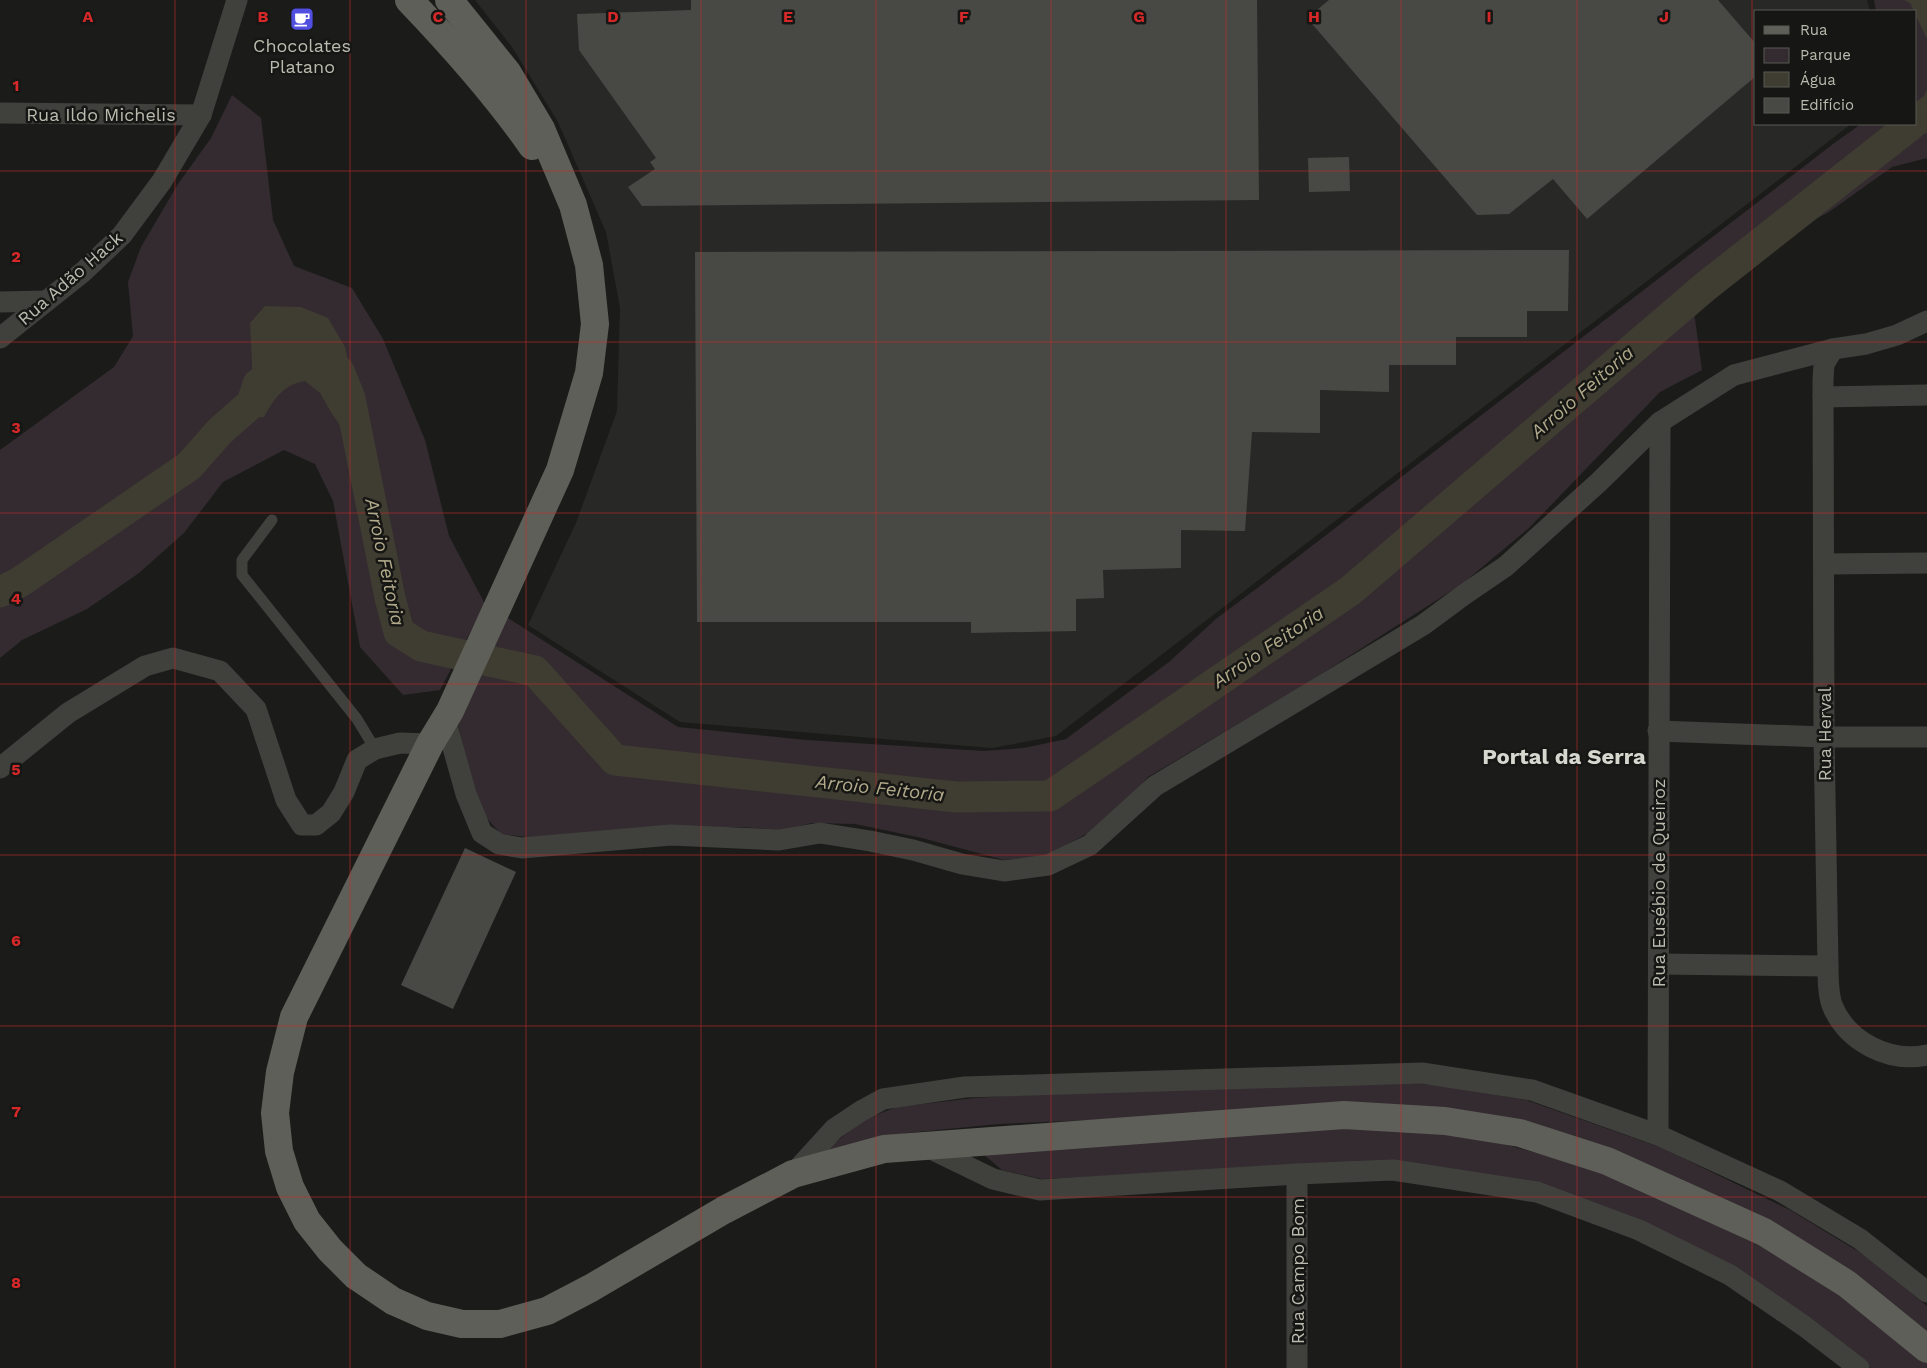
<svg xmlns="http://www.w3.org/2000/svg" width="1927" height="1368" font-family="'Work Sans',sans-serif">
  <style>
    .built { fill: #282926 }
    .green { fill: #332b30 }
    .water { fill: #3f3c31 }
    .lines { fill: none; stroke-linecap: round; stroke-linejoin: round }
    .river { stroke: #3f3c31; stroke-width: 31 }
    .building { fill: #484944 }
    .lane { stroke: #40413c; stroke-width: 11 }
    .street { stroke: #40413c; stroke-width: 21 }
    .primary { stroke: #5e5f58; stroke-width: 28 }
    .grid { fill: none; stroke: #d62828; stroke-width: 1; stroke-opacity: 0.55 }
    .labels { text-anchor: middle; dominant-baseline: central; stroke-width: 5; stroke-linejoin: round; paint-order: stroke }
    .poi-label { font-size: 18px; fill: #babaae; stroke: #161715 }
    .street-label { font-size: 18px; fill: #babaae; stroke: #161715 }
    .water-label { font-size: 19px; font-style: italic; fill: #b1a98a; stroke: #161715 }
    .district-label { font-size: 22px; font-weight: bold; fill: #d6d7cf; stroke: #161715 }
    .grid-label { font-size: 16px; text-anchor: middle; font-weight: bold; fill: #d62828; stroke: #161715; stroke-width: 5; stroke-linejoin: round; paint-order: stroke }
  </style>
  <rect width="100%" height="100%" fill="#1b1c1a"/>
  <path class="built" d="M475,0h1392l3,11h-114v113h95l-795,612 -64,12 -312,-26 -152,-97 48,-102 41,-112 3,-103 -14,-76 -48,-110 -46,-75z"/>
  <g class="green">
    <path d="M1874,0h53v158l-35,9 -63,45 -51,27 -72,55 -12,18 8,58 -42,22 -131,136 -67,56 -158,101 -156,92 -21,24 -39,32 -42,23 -42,4 -82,-22 -67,-14 -43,-1 -30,7 -42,-3 -78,2 -119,10 -42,-5 -18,-20 -14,-43 -13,-55 49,-100 173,111 128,13 178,11 40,-3 42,-9 103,-77 48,-44 43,-32 573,-442 28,-20h55v-113h-40z"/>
    <path d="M232,95l29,23 12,102 21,46 58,22 31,51 42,101 24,96 36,68 -45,86 -37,5 -43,-48 -27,-146 -18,-37 -31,-14 -61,32 -39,51 -45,40 -52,36 -65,31 -22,18v-208l114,-83 19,-31 -5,-54 13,-35 37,-63 33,-46z"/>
    <path d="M1367,1080l67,5 92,15 136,48 128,62 79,48 58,48v32l-74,-61 -331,-150 -340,-11 -184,8 -91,9 -83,19 38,-32 35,-13 78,-9 94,-6z"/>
    <path d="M1347,1123l132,14 132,37 164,75 80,55 72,57v7h-56l-139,-101 -92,-44 -253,-60 -345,16 -40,-9 -25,-21z"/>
  </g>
  <g class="water">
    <path d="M1904,0h23v39l-11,-23v-5h-2l-4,-8z"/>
    <path d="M1927,89v44l-14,3h-17l1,-12h19v-22l8,-6z"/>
    <path d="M265,306l36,1 27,11 17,29 9,37 -1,26 4,19 -7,10 -18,-25 -12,-21 -15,-12c-21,3 -31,18 -41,36l-29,2 17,-16v-40l-2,-40z"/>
  </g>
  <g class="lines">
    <g class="river">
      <path d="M339,371l11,27 40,200 9,34 22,14 114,25 80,89 341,37 94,-1 300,-205 356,-305 206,-162"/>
      <path d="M0,592l20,-10 169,-116 31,-35 32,-28 6,-19"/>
    </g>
  </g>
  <g class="building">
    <path d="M691,0h566l2,200 -617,6 -14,-19 27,-18 -5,-7 6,-4 -77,-108 -2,-36 114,-4z"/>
    <path d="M1329,0h389l38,44v32l-169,143 -34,-40 -44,35 -32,1 -170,-197z"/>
    <path d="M1349,157l1,34 -41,1 -1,-34z"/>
    <path d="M1569,250l-1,61h-41v26h-71v28h-67v27l-69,-2v43l-68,-1 -7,99 -64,-1v38l-78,2 1,28 -28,1v32l-105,2v-11h-274l-2,-370z"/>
    <path d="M465,848l51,24 -63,137 -52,-24z"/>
  </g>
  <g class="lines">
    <path class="lane" d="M272,520l-30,40v15l115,144 18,30"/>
    <g class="street">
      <path d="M0,113l201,2"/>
      <path d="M0,302l46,-1"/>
      <path d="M0,338l83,-66 39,-37 40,-54 39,-66 36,-115"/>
      <path d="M1833,349l-9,15 -1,16 1,357 4,229c0,13 0,27 4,39 15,37 57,58 95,50"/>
      <path d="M1823,397l104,-2"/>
      <path d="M1824,564l103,-1"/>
      <path d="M445,719l21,75 16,39 17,11 23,4 149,-13 108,5 41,-7 50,8 43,9 49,14 42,7 44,-6 42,-20 65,-59 268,-161 42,-31 41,-28 93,-84 61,-60 74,-47 99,-26 33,-5 31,-9 30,-14"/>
      <path d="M1658,731l166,6h103"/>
      <path d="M0,768l68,-55 77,-47 28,-8 47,13 36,38 30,91 16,25h14l15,-12 13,-21 13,-32 18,-11 25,-6 30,1"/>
      <path d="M1659,964l169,2"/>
      <path d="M1658,1135l2,-713"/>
      <path d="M925,1146l68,33 47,11 257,-16 96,-4 144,22 102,38 91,45 74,51 55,42"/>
      <path d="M793,1174l41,-45 27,-18 22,-12 82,-12 457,-14 110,17 126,45 122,56 80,48 67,53"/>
      <path d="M1297,1174v194"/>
    </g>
    <g class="primary">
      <path d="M409,0c44,46 87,94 123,146"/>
      <path d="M449,0l58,72 34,57 32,76 16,60 6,59 -6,49 -29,97 -110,241 -20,33 -136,273 -14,55 -5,41 4,38 11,36 17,34 23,29 26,26 37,25 34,15 35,8h38l47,-13 44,-23 133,-78 69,-36 91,-25 460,-34 101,6 75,12 87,28 157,71 83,52 80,65"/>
    </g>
  </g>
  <path class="grid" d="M175,0v1368M350,0v1368M526,0v1368M701,0v1368M876,0v1368M1051,0v1368M1226,0v1368M1401,0v1368M1577,0v1368M1752,0v1368M0,171h1927M0,342h1927M0,513h1927M0,684h1927M0,855h1927M0,1026h1927M0,1197h1927"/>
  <defs>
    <g id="cafe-square" transform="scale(1.25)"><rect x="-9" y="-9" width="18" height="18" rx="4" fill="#504fdf" stroke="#161715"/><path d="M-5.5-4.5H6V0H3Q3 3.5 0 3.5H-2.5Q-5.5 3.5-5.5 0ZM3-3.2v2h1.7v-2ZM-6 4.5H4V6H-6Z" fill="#fff"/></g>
  </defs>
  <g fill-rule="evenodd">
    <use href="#cafe-square" x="302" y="19"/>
  </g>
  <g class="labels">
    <g class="poi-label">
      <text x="302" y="45">Chocolates<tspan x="302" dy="21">Platano</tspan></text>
    </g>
    <g class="street-label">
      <text x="101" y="114">Rua Ildo Michelis</text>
      <text transform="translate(70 278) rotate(-41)">Rua Adão Hack</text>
      <text transform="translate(1824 734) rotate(-90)">Rua Herval</text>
      <text transform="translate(1658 883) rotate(-90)">Rua Eusébio de Queiroz</text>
      <text transform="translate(1297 1271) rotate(-90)">Rua Campo Bom</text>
    </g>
    <g class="water-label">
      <text transform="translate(1582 392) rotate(-41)">Arroio Feitoria</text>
      <text transform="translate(385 562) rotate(78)">Arroio Feitoria</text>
      <text transform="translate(1268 647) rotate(-34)">Arroio Feitoria</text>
      <text transform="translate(880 788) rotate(6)">Arroio Feitoria</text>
    </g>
    <g class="district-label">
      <text x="1564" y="756">Portal da Serra</text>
    </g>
  </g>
  <g class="grid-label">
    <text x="88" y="22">A</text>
    <text x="263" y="22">B</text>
    <text x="438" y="22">C</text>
    <text x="613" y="22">D</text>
    <text x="788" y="22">E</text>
    <text x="964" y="22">F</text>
    <text x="1139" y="22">G</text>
    <text x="1314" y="22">H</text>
    <text x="1489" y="22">I</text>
    <text x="1664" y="22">J</text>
    <text x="16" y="91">1</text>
    <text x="16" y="262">2</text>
    <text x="16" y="433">3</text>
    <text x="16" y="604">4</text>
    <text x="16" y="775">5</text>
    <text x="16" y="946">6</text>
    <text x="16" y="1117">7</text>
    <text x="16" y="1288">8</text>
  </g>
  <rect x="1754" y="10" width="162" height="115" fill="#161715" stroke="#585852"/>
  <rect x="1764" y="26" width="25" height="8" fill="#5e5f58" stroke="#585852"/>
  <text x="1800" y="35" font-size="15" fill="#babaae">Rua</text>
  <rect x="1764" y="48" width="25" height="15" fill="#332b30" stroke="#585852"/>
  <text x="1800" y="60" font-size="15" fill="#babaae">Parque</text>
  <rect x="1764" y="72" width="25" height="15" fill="#3f3c31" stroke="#585852"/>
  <text x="1800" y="85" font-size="15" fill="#babaae">Água</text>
  <rect x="1764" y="98" width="25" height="15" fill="#484944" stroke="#585852"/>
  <text x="1800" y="110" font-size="15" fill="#babaae">Edifício</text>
</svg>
